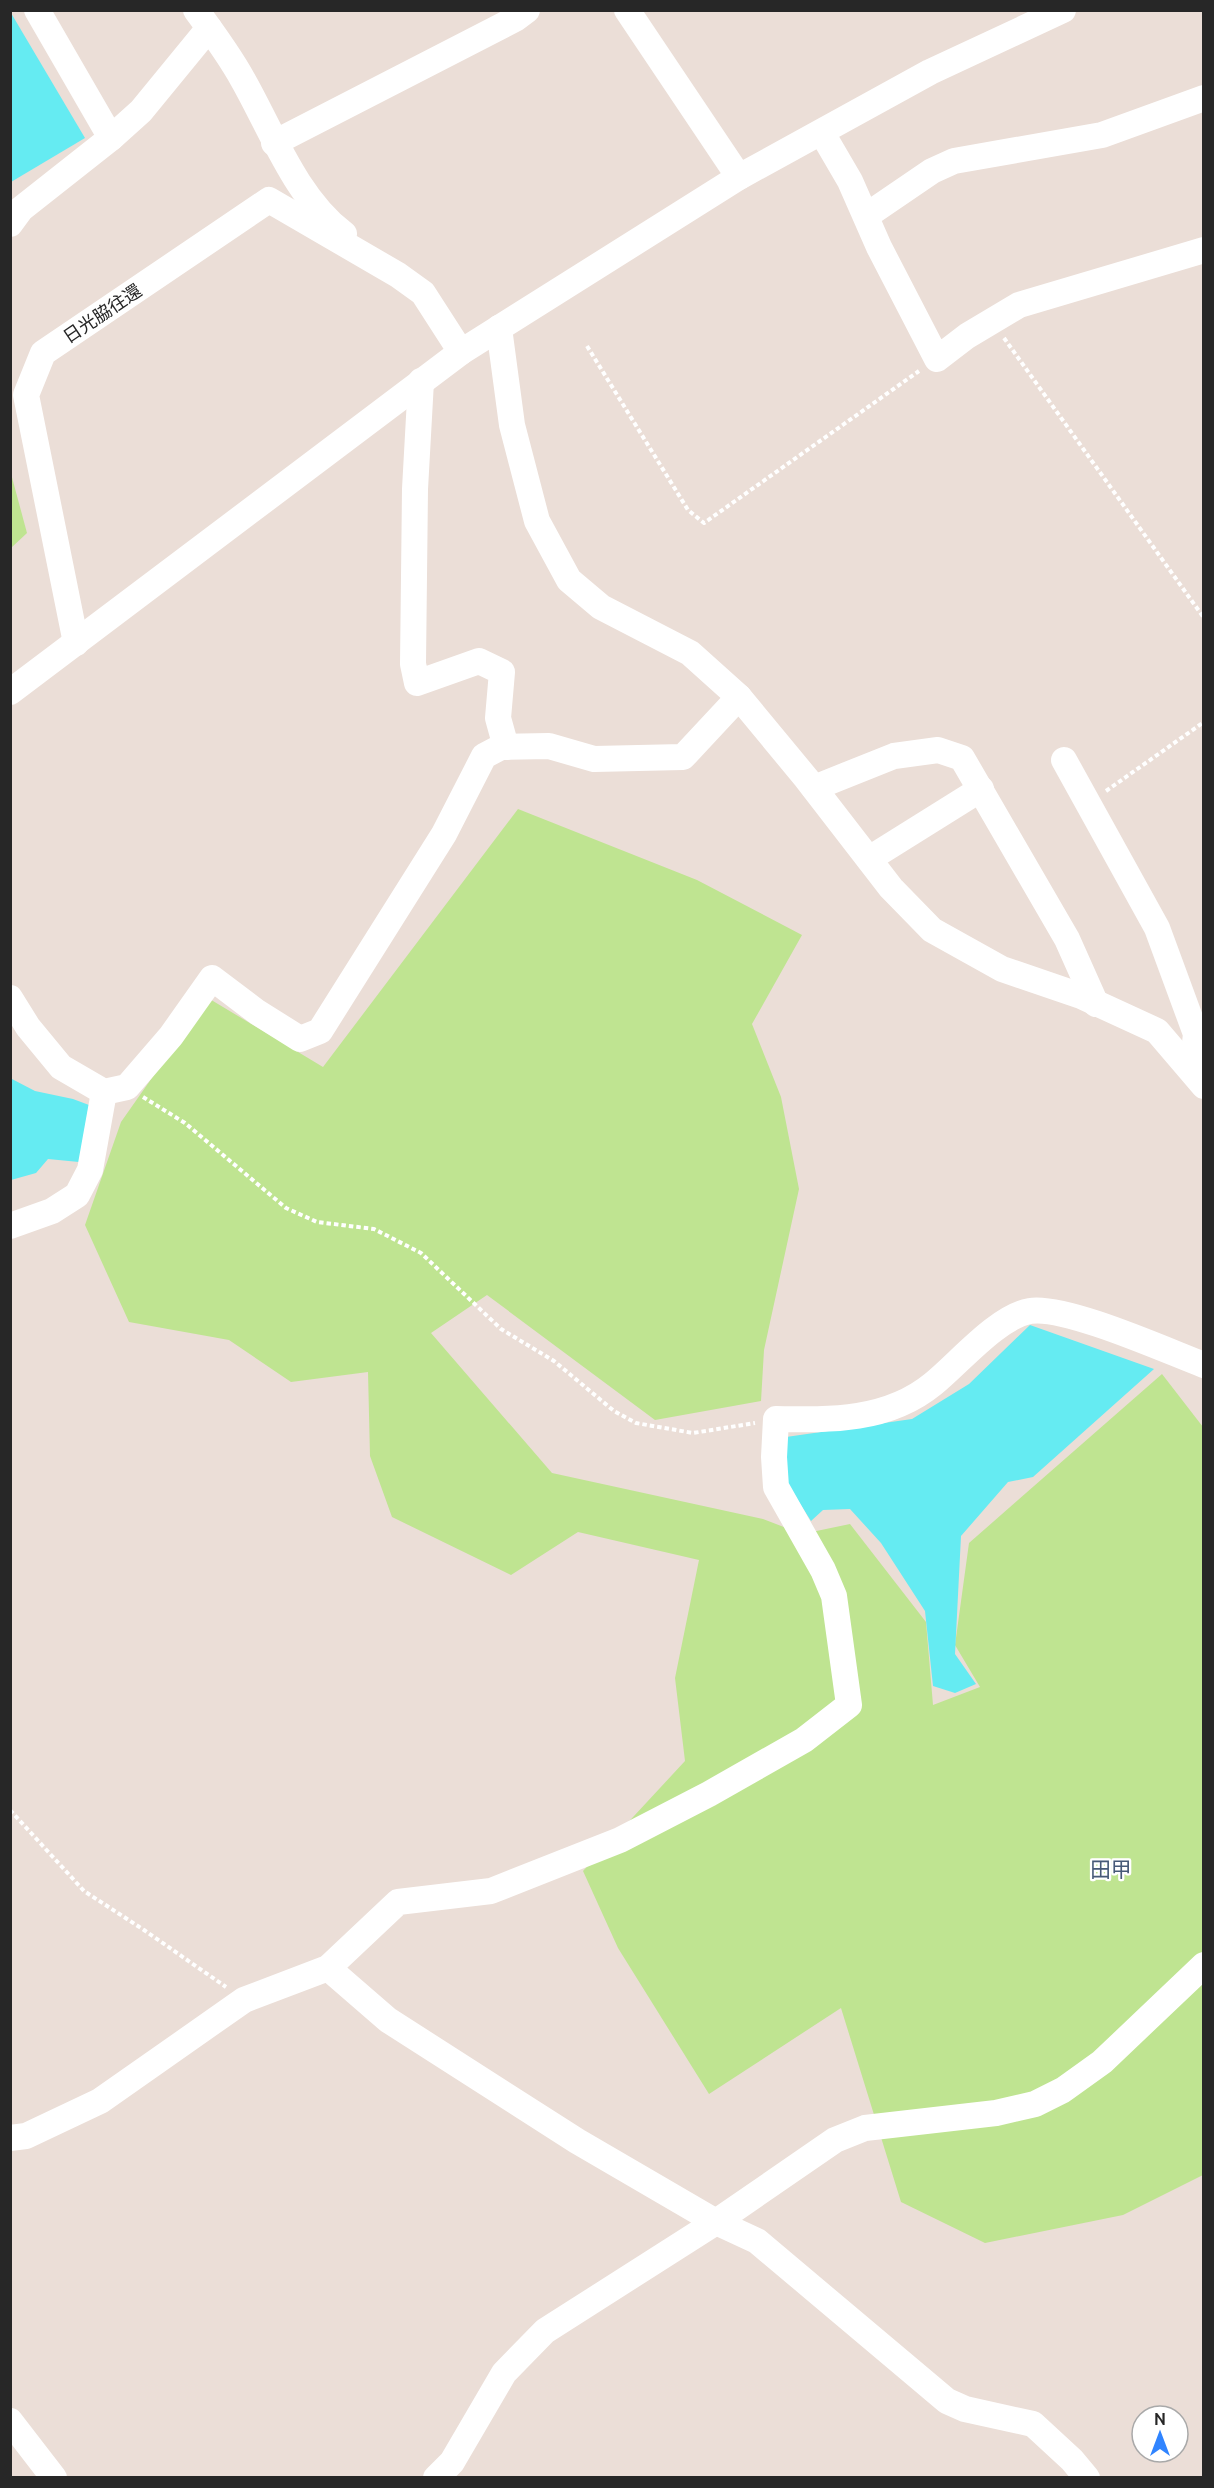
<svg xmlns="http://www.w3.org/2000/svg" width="1214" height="2488" font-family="Ubuntu,'Noto Sans JP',sans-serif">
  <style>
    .green { fill: #bfe491 }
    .water { fill: #65ebf2 }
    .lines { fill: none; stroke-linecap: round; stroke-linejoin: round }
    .path { stroke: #fff; stroke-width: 4; stroke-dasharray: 4.5 3; stroke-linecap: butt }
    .minor { stroke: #fff; stroke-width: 26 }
    .labels { text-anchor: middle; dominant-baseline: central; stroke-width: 4.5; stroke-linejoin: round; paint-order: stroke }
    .street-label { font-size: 18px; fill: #272727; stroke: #fff }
    .quarter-label { font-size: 21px; fill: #475a78; stroke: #fff }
  </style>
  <rect width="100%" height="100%" fill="#ebded7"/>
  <g class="green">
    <path d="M10,470l17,63 -16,15h-1z"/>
    <path d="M518,809l179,71 105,55 -50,89 29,73 18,92 -35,161 -3,51 -106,19 -168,-125 -56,38 121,140 211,46 39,15 48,-10 76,98 7,83 47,-18 -25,-42 14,-102 193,-169 41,53v748l-80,40 -138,28 -84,-41 -60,-194 -132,86 -91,-146 -35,-77 102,-110 -10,-83 24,-118 -121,-28 -67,43 -119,-58 -22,-61 -2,-84 -77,10 -62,-42 -100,-18 -44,-97 36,-103 87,-124 115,69z"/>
  </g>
  <g class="water">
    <path d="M11,13l74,125 -74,44h-1z"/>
    <path d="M10,1078l25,13 38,8 16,6 -10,57 -31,-3 -12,14 -25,7z"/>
    <path d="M1030,1325l124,44 -121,108 -25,5 -47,54 -6,118 21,30 -21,9 -22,-7 -8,-75 -44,-68 -31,-34 -27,1 -12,11 -24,-38 -1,-46 126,-18 57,-35z"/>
  </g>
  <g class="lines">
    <g class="path">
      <path d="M1004,338l200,280"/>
      <path d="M587,346l101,164 16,13 215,-152"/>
      <path d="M1106,791l98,-69"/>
      <path d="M143,1097l42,26 101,85 31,14 57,7 47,24 80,76 53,32 60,50 22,12 57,10 62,-10"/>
      <path d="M10,1810l74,81 60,39 82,57"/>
    </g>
    <g class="minor">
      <path d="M37,10l74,128"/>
      <path d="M196,10c17,23 34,46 47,70 29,51 53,118 101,154"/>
      <path d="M627,10l112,167"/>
      <path d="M822,133l28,48 29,66 58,112 30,-23 52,-31 185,-55"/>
      <path d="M274,143l241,-124 12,-9"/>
      <path d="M866,216l66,-45 22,-10 148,-26 102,-37"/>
      <path d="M10,224l11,-15 90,-71 30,-27 68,-83"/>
      <path d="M499,328l13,97 25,96 32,59 32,27 89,46 49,44 67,81 85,110 41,42 70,39 79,27 76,35 47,55"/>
      <path d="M421,381l-6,108 -2,175 4,19 62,-22 23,11 -4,46 8,29"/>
      <path d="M76,643l-50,-248 17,-42 226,-153 129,75 25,18 38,59"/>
      <path d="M10,692l451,-340 278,-175 191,-105 133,-62"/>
      <path d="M1064,760l93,168 39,106 -4,37"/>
      <path d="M814,788l80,-32 44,-6 24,8 105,181 29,65"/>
      <path d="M869,859l112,-70"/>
      <path d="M10,998l18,29 33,40 43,25 23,-5 44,-51 41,-58 45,34 43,27 20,-8 124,-197 40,-78 17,-9 48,-1 45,13 89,-2 56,-60"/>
      <path d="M10,1226l42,-15 25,-16 13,-25 14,-78"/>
      <path d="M328,1968l60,52 189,121 139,81 41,19 190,160 18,8 68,15 39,36 15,18"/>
      <path d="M10,2138l16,-2 74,-35 144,-101 84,-32 70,-66 93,-11 129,-51 89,-46 95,-54 45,-35 -15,-109 -11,-26 -47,-83 -2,-30 2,-38c55,1 112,2 157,-35 26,-21 64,-67 97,-73 35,-6 137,40 174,54"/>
      <path d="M10,2421l44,57"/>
      <path d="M436,2478l16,-16 52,-89 41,-42 171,-109 119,-82 30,-12 131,-15 39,-9 28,-14 39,-28 102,-97"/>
    </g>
  </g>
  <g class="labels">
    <g class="street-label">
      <text transform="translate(102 313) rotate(-34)">日光脇往還</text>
    </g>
    <g class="quarter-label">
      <text x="1111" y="1869">田甲</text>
    </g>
  </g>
  <rect width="1214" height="2488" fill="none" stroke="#272727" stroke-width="24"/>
  <g transform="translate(1160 2434)"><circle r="28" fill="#ffffff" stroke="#a9a9a9" stroke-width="1.5"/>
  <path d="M0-4.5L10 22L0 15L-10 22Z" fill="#3084ff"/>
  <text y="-9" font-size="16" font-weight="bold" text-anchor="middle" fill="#272727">N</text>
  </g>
</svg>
